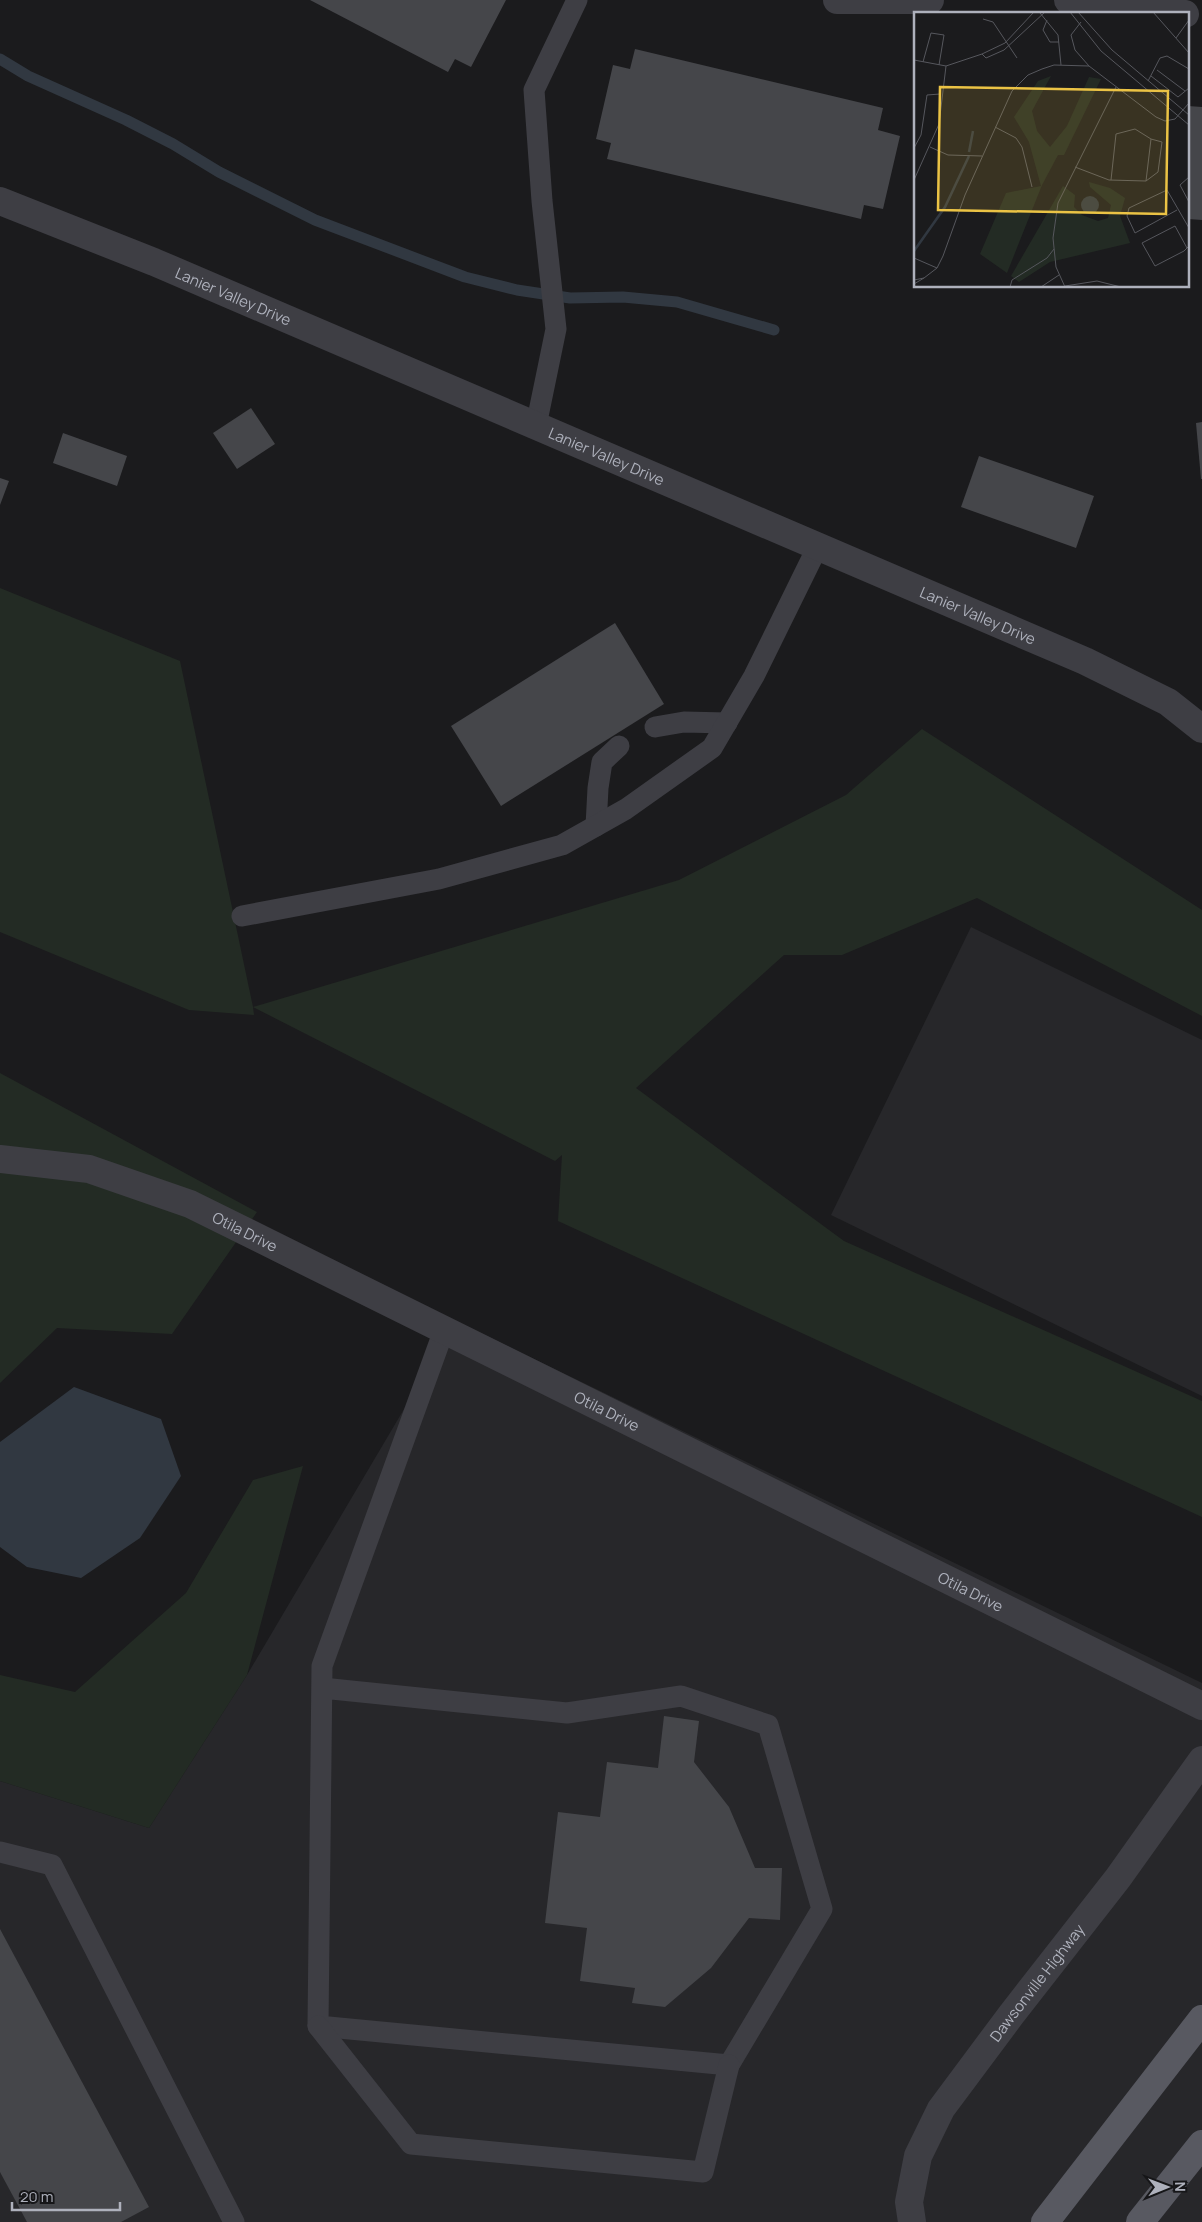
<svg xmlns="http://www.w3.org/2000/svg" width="1202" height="2222" font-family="Manrope,sans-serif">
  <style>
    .built { fill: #27272a }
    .green { fill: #232b24 }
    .water { fill: #313841 }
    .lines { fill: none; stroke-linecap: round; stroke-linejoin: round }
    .stream { stroke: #313841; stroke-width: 11 }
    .building { fill: #45464a }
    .lane { stroke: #3e3e44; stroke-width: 21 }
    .street { stroke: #3e3e44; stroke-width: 28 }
    .primary { stroke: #585961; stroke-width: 28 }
    .labels { text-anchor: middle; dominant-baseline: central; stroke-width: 4; stroke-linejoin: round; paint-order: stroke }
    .street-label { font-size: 15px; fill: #aeb1bc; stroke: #161618 }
    .inset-river { fill: none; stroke: #313841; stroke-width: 2.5 }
    .inset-road { fill: none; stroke: #56575d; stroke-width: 1 }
    .view { fill: #ebc345; fill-opacity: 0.15; stroke: #ebc345; stroke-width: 2.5 }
    .inset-edge { fill: none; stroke: #aeb1bc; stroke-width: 2.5 }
  </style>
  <rect width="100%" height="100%" fill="#1b1b1d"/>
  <g class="built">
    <path d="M971,927l231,113v356l-371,-181z"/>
    <path d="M456,1321l746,362v539h-1202v-441l149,47 98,-153z"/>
  </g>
  <g class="green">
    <path d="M0,588l180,73 73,346 426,-127 167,-85 76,-66 280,181v106l-225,-118 -135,57h-58l-148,133 208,153 358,160v116l-644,-296 4,-66 -7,6 -302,-154 1,8 -65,-5 -189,-78z"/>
    <path d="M0,1073l257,139 -85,122 -115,-6 -57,55z"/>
    <path d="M303,1466l-56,209 -98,153 -149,-47v-106l75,17 111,-99 67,-113z"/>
  </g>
  <path class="water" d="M74,1387l87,32 20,57 -41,62 -59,40 -54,-11 -27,-20v-105z"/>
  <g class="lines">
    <path class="stream" d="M0,59l28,17 98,44 47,24 46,28 96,48 150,57 52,13 53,8 53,-1 54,5 97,28"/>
  </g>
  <g class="building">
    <path d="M310,0h196l-35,67 -16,-8 -7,13z"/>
    <path d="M635,49l248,59 -5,22 22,6 -17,73 -19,-4 -3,14 -254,-60 4,-16 -15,-4 17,-74 17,4z"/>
    <path d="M1188,106l14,1v113l-14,-1z"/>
    <path d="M251,408l24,36 -38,25 -24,-36z"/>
    <path d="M1202,422v57h-1l-5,-56z"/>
    <path d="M63,433l64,23 -10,30 -64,-23z"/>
    <path d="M979,456l115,40 -18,52 -115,-41z"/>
    <path d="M0,478l9,3 -9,24z"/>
    <path d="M615,623l49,81 -163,102 -50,-80z"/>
    <path d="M664,1716l35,5 -5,41 35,45 26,61h27l-2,52 -31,-2 -38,50 -46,39 -33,-4 3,-15 -55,-7 7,-53 -42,-5 13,-111 42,5 7,-55 51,6z"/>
    <path d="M0,1929l149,278 -28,15h-94l-27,-50z"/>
  </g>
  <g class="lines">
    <g class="lane">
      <path d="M536,426l20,-97 -14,-128 -8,-111 43,-90"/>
      <path d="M655,727l29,-5 43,1"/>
      <path d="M596,826l2,-38 4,-26 17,-16"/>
      <path d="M242,916l197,-37 123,-34 64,-36 86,-61 42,-72 63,-128"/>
      <path d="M322,1688l245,25 114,-17 87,29 54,184 -93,156 -411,-39 4,-360 122,-336"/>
      <path d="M0,1852l52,13 182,357"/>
      <path d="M318,2026l93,118 292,28 26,-107"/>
    </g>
    <g class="street">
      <path d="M837,0h93"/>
      <path d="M1068,0l86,8 31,6"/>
      <path id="s1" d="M0,201l154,61 931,399 83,41 34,27"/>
      <path id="s2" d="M0,1159l89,10 101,35 1012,502"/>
      <path id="s3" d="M912,2222l-3,-20 9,-46 23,-47 70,-94 107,-137 84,-118"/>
    </g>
    <g class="primary">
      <path d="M1045,2222l157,-203"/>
      <path d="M1140,2222l62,-78"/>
    </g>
  </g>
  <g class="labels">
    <g class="street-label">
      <text stroke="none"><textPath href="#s1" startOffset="252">Lanier Valley Drive</textPath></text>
      <text stroke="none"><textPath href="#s1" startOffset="658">Lanier Valley Drive</textPath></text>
      <text stroke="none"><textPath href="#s1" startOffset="1062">Lanier Valley Drive</textPath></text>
      <text stroke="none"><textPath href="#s2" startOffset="258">Otila Drive</textPath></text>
      <text stroke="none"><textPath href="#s2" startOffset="662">Otila Drive</textPath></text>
      <text stroke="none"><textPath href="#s2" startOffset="1068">Otila Drive</textPath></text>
      <text stroke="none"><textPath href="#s3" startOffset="278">Dawsonville Highway</textPath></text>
    </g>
  </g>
  <g transform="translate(914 12)">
    <rect width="275" height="275" fill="#1b1b1d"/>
    <path d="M137,64l-19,35 5,20 13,16 17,-21 22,-49 12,2 -37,76h-6l-16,30 -35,88 -27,-19 26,-61 35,-7 -12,-44 -15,-25 24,-36zM175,170l21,6 15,10 -5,18 10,27 -80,19 -31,20 -8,-6 52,-90 12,9 -1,12 8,8 16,6 10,-3 3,-13 -21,-18z" fill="#232b24"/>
    <path d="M167 193a9 9 0 1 1 18 0a9 9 0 1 1-18 0Z" fill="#313841"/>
    <path class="inset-river" d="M55,140l4,-21M0,239l31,-44 24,-51"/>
    <path class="inset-road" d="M156,0l31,39 88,74M164,0l34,38 77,65M239,0l36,41M126,1l18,22 3,30M69,7l10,3 24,36M133,8l-4,10 7,12h9M167,10l-10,13 4,15 14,16 67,51 9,4 10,-2 14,-16M262,26l13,-18M68,42l4,4 18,-8 41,-38M0,48l32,6 36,-12 23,-11 29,-31M9,50l8,-29 13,2 -5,30M243,58l28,21M237,64l27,21 11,-9M234,69l12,-23 7,-2 22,13M81,115l21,11 6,9 10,40M16,135l18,8 34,1M0,136l7,-13 6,-40 13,-1M161,155l34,13 37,1 5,-42 -16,-10 -19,5 -5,46M275,165l-9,8 9,17M0,168l25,-56 7,-58M232,169l12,-9 4,-30 -11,-3M263,198l-42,23 -8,-17 2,-8 38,-18 22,38M273,236l-12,-22 -33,17 13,23 29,-15 5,-5M0,246l23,10M10,266l13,-10 6,-12 22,-61 47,-104 16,-16 14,-6 12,-4 35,1M0,268l10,-2 -10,6M151,274l32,-5 24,6M96,275l2,-7 35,-22 7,-9M127,275l18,-12M151,275l-9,-20 -3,-29 5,-35 58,-116"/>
    <path class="view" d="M26,75l228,4 -2,123 -228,-4z"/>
    <rect width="275" height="275" class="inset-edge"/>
  </g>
  <g transform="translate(1167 2187) rotate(89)" stroke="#161618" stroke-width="4" paint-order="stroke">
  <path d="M0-4L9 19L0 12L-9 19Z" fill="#aeb1bc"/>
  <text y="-8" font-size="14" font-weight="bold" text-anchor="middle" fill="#aeb1bc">N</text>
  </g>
  <path d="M12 2202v8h108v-8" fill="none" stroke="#aeb1bc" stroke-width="2.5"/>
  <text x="20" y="2202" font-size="15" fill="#aeb1bc" stroke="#161618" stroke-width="4" paint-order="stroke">20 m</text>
</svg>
